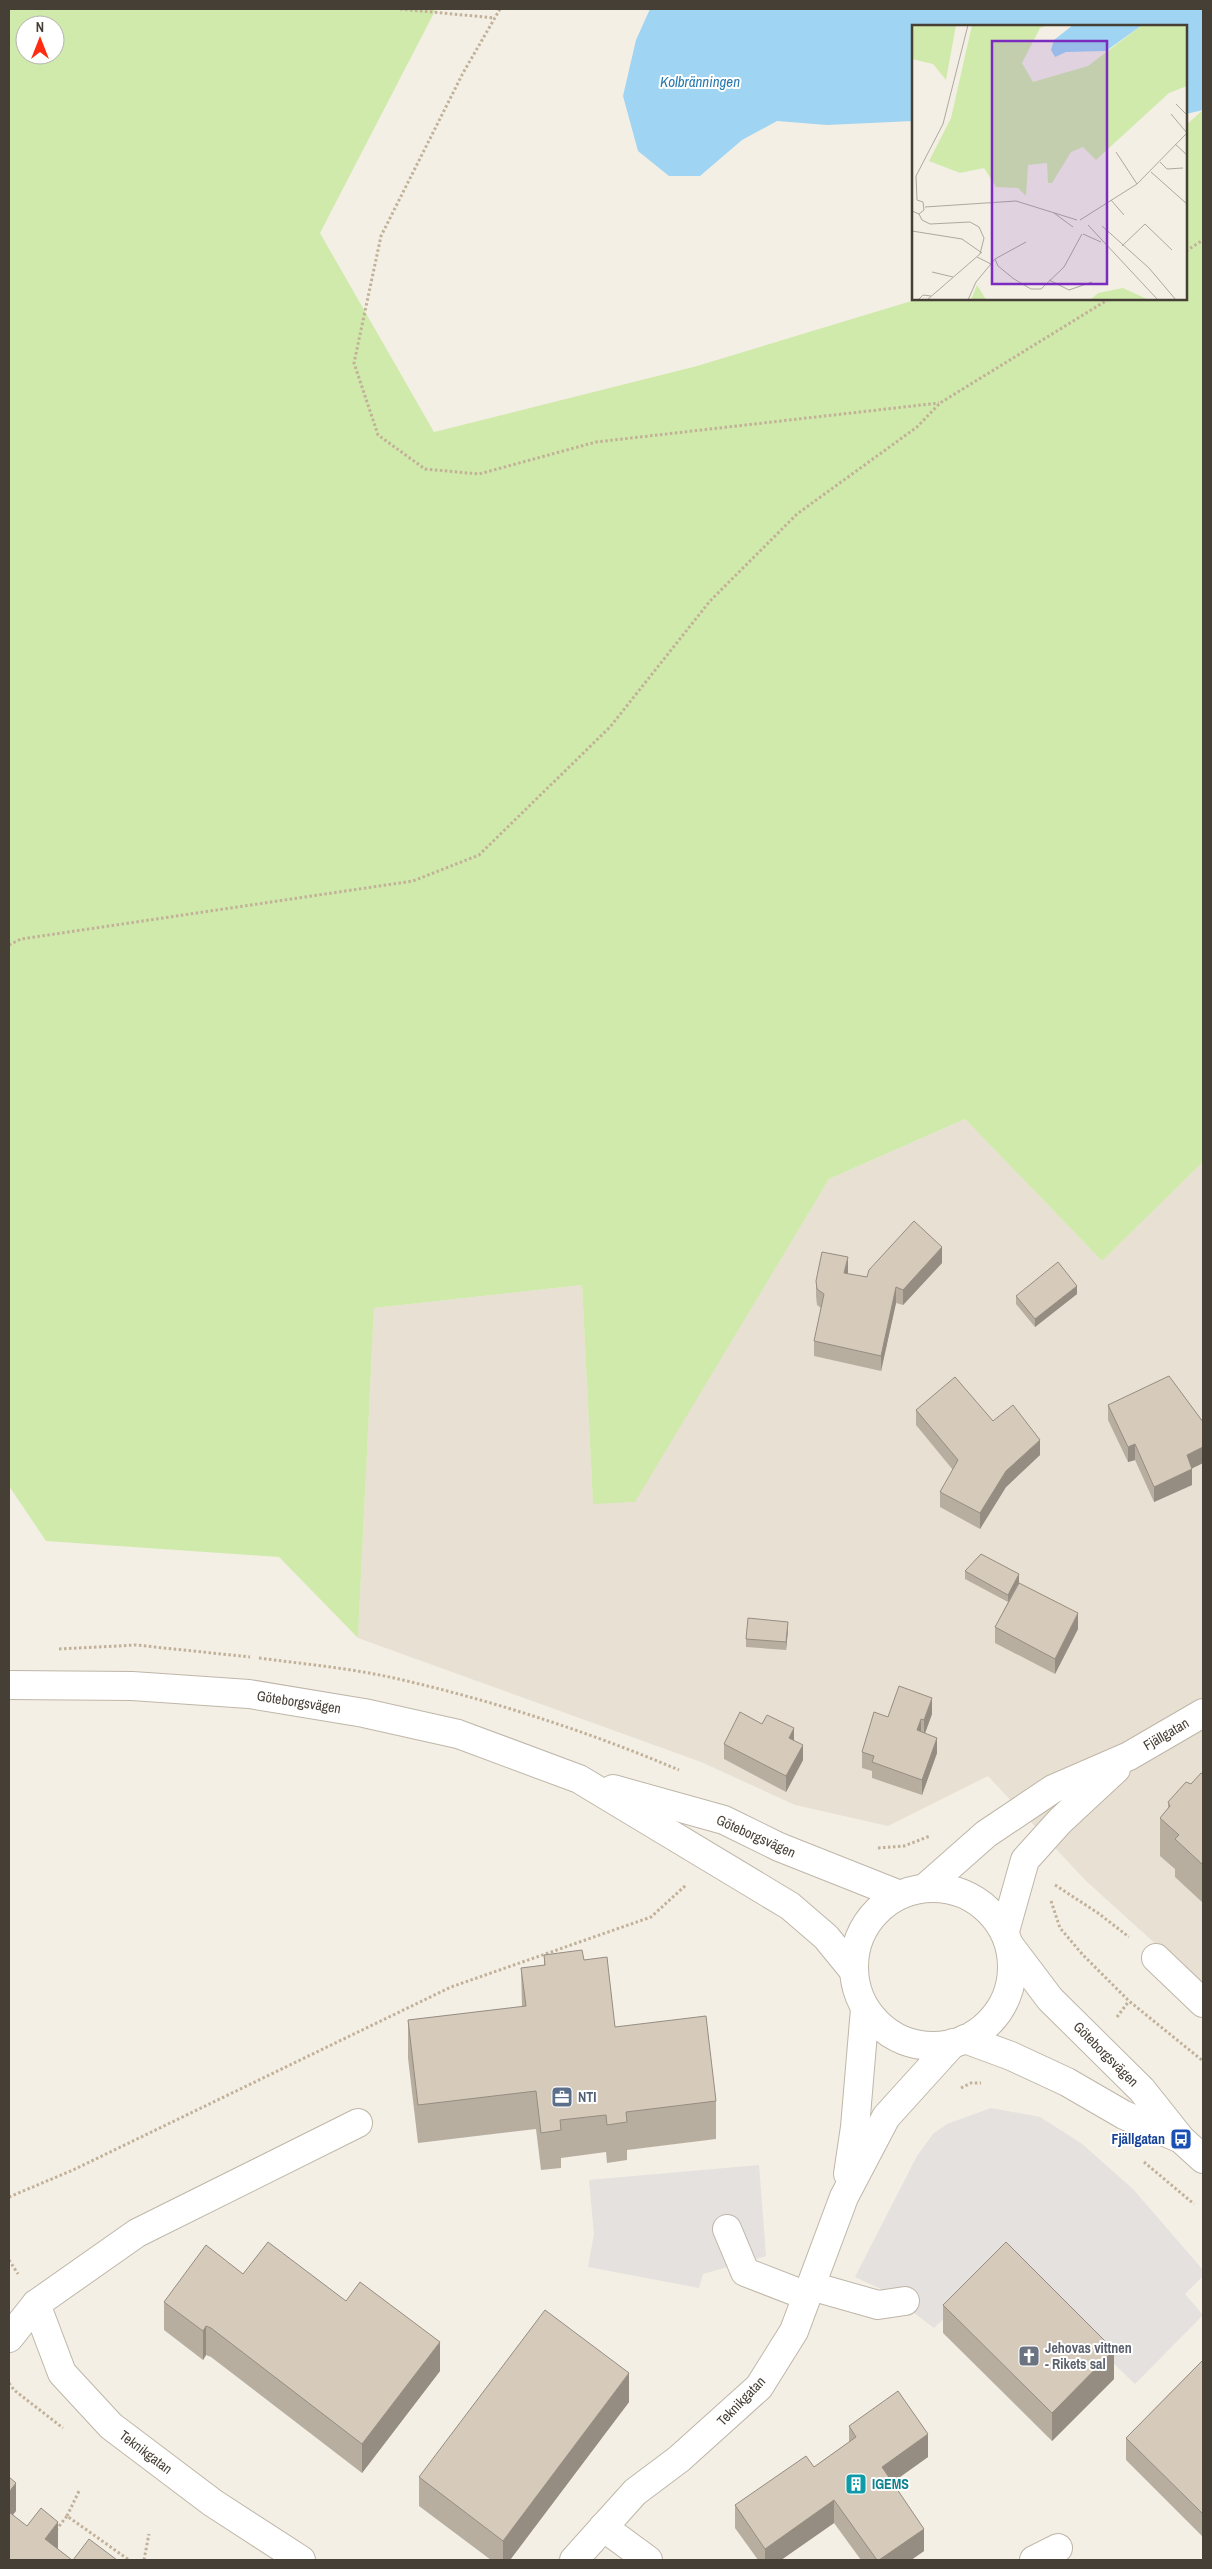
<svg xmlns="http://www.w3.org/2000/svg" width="1212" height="2569" font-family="'Archivo Narrow',sans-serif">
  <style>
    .residential { fill: #e8e0d3 }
    .green { fill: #d0eaac; fill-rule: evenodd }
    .parking { fill: #e4e1de }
    .water { fill: #9fd4f3 }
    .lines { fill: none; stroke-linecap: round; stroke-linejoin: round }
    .minor-casing { stroke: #bfb6a8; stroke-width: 30 }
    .path { stroke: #c2b198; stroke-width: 3; stroke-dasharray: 2.5 2.5; stroke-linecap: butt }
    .minor { stroke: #fff; stroke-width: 28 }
    .wall { fill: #b8aea0 }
    .shaded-wall { fill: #968d82 }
    .building { fill: #d6caba; stroke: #968d82 }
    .labels { text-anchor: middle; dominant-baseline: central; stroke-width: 4; stroke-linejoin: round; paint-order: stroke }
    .street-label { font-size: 14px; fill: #463f35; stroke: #fff }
    .service-label { font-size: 14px; font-weight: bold; fill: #4e5e75; stroke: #fff; text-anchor: start }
    .transit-label { font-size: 14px; font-weight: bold; fill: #164399; stroke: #fff; text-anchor: end }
    .worship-label { font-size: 14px; font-weight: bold; fill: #5b616d; stroke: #fff; text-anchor: start }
    .culture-label { font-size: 14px; font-weight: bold; fill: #0d838f; stroke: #fff; text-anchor: start }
    .water-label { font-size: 15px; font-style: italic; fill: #287aaf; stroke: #fff }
    .inset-road { fill: none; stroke: #aea99f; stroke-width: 1 }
    .view { fill: #7b2cbf; fill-opacity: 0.15; stroke: #7b2cbf; stroke-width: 2.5 }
    .inset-edge { fill: none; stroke: #463f35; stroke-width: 2.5 }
  </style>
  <rect width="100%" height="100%" fill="#f3efe5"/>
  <path class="residential" d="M965,1119l137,142 101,-99v821l-33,-26 -85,-77 -97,-104 -100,50 -93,-21 -94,-43 -343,-124 16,-330 208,-23 11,218 41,-1 195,-323z"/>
  <path class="green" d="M9,9h427l-116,224 114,199 263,-66 221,-67h268v-174l17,-15v1052l-101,99 -137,-142 -136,60 -194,323 -42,2 -11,-219 -208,23 -16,330 -79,-81 -233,-16 -37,-55zM25,25h30v30h-30z"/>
  <g class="parking">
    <path d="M991,2108l49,9 41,26 52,46 70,81v6l-18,18 18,21 -68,69 -130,-125 -71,69 -49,-37 -30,-14 62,-121 16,-22 14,-10z"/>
    <path d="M759,2165l7,91 -63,18 -4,14 -111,-21 6,-33 -5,-54z"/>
  </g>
  <path class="water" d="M650,9h553v101l-17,4v-88h-273v95l-86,4 -50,-4 -35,19 -42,36h-31l-31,-25 -15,-55 13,-56z"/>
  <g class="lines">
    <g class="minor-casing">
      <g id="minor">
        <path d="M9,1685l123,1 117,8 115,19 94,21 121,45 211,127 36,31 27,33"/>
        <path d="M613,1789l111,31 55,27 121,48"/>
        <path d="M926,1887l60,-53 67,-45 76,-33 74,-43"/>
        <circle cx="933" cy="1967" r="79"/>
        <path d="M1005,1931l20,-71 35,-39 56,-52"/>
        <path d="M1010,1946l40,53 92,91 39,49 22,20"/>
        <path d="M1156,1958l47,45"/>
        <path d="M965,2039l46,17 56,26 57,33 55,23"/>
        <path d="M848,2174l7,-47 10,-118"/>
        <path d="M727,2229l18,43 62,24"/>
        <path d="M811,2286l67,19 27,-4"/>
        <path d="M36,2304l26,69 49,53 102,77 88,57"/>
        <path d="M9,2338l27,-34 101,-71 221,-110"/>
        <path d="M603,2527l45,33"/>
        <path d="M574,2560l61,-68 44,-33 80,-72 35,-56 50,-134 42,-80 67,-74"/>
        <path d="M1034,2560l24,-12"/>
      </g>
    </g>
    <g class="path">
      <path d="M400,9l95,9"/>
      <path d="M500,9l-37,64 -82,163 -27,127 24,72 47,34 54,5 117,-32 343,-39"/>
      <path d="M1186,251l17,-11"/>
      <path d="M9,945l12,-6 392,-58 66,-26 131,-128 100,-126 87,-87 120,-87 23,-24 169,-104"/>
      <path d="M59,1649l77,-4 114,12"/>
      <path d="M259,1658c45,6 90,10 135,20 97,22 193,53 285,92"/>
      <path d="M878,1848l26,-2 26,-10"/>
      <path d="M1055,1885l43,28 31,24"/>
      <path d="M1051,1901l9,27 23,27 46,46 74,60"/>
      <path d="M1117,2017l12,-16"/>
      <path d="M961,2088l10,-5h10"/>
      <path d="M1144,2162l50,42"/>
      <path d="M9,2197l64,-27 378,-183 200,-70 35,-32"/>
      <path d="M9,2260l9,14"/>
      <path d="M9,2383l5,7 49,38"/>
      <path d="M67,2516l13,-27"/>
      <path d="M56,2530l11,-14 62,44"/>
      <path d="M144,2560l5,-26"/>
    </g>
    <use href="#minor" class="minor"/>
  </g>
  <g class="wall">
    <path d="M942,1263l-39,42 -7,-2 -15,68 -67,-15v-15l7,-33 -4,-3 -1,-9v-15l32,-7 19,3z"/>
    <path d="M1077,1294l-42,33 -19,-23v-8z"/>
    <path d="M1108,1405l95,17v41l-11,5v17l-38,17 -19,-42 -7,2 -20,-42z"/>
    <path d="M916,1410l77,11 47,34 -34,32 -26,42 -40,-22v-15l13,-22 -37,-45z"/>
    <path d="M965,1571l54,11v1l59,46 -23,45 -60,-31v-16l13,-25 -43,-23z"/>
    <path d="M788,1630l-2,20 -40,-3v-8z"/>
    <path d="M932,1714l-7,19 12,20 -15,42 -50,-17v-7l-10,-3v-16l26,-35z"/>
    <path d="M762,1724l32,16 9,20 -17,32 -62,-33v-15z"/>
    <path d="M1203,1774v129l-28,-26v-8l-15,-13v-38l8,-10v-6z"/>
    <path d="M544,1955l40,5 31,67 101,74v38l-89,11v10l-20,3 -1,-11 -45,6v10l-20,2 -5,-41 -118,14 -10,-85v-38l114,-13 -1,-39 23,-3z"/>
    <path d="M243,2274l197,97 -78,102 -151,-116 -5,-2 -3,5 -39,-30v-28z"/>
    <path d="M943,2305l171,74 -62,62 -109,-108z"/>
    <path d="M1203,2360v177l-77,-77v-22z"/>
    <path d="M629,2402l-119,158h-19l-72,-54v-29z"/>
    <path d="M849,2426l79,31 -36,25 32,69 -13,9h-50l-27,-37 -53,37h-23l-23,-32v-23l79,-38 35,-25z"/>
  </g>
  <g class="shaded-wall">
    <path d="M942,1247v16l-39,42v-15z"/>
    <path d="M848,1257v16l-4,15v-15z"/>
    <path d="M1077,1286v8l-42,33v-8z"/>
    <path d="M896,1287v16l-15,68v-15z"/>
    <path d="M1040,1440v15l-34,32 -26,42v-16l26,-42z"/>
    <path d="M1135,1444v16l-7,2v-15z"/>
    <path d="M1203,1447v16l-16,8v-16z"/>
    <path d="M1192,1469v16l-38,17v-15z"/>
    <path d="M1019,1574v8l-11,20v-7z"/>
    <path d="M1078,1613v16l-23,45v-15z"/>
    <path d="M788,1622v8l-2,20v-8z"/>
    <path d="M932,1698v16l-8,22v-16z"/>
    <path d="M921,1719v15l-4,-4z"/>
    <path d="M794,1728v16l-5,-6z"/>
    <path d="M937,1738v15l-15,42v-15z"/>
    <path d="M803,1745v15l-17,32v-16z"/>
    <path d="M206,2326v29l-3,5v-29z"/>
    <path d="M440,2342v29l-78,102v-29z"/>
    <path d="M1114,2350v29l-62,62v-28z"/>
    <path d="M629,2373v29l-119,158h-7v-19z"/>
    <path d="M928,2434v23l-46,33v-23z"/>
    <path d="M16,2483v28l-7,9v-28z"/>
    <path d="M834,2500v23l-53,37h-16v-11z"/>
    <path d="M58,2522v28l-13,-11z"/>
    <path d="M924,2529v22l-13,9h-32z"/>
  </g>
  <g class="building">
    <path d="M914,1221l28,26 -39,43 -7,-3 -15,69 -67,-15 10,-47 -7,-5 -1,-8 6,-29 26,5 -4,16 23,4 2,-7z"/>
    <path d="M1058,1262l19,24 -42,33 -19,-23z"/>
    <path d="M1169,1376l34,46v25l-16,8 5,14 -38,18 -19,-43 -7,3 -20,-42z"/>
    <path d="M955,1377l38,44 20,-16 27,35 -34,31 -26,42 -40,-21 18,-32 -42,-50z"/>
    <path d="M981,1554l38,20 -11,21 -43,-24z"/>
    <path d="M1019,1583l59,30 -23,46 -60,-32z"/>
    <path d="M748,1618l40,4 -2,20 -40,-3z"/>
    <path d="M899,1686l33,12 -8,22 -3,-1 -4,11 20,8 -15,42 -50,-18 2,-6 -12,-4 12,-40 14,5z"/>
    <path d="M740,1712l22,12 5,-9 27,13 -5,10 14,7 -17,31 -62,-32z"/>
    <path d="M1201,1773l2,1v91l-28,-26 4,-4 -19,-17 10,-12 -2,-4 18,-20 5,2z"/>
    <path d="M582,1950l2,10 23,-3 8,70 91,-11 10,85 -90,11 1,10 -20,3 -1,-10 -46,5 1,10 -20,3 -5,-42 -118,14 -10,-85 118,-14 -5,-38 24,-3 -1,-10z"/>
    <path d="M268,2242l78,59 14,-19 80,60 -78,102 -151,-116 -5,-2 -3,5 -39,-29 42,-57 37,29z"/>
    <path d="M1006,2242l108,108 -62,63 -109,-108z"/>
    <path d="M545,2310l84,63 -126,168 -84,-64z"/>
    <path d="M1203,2360v154l-77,-76z"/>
    <path d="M898,2391l30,43 -46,33 42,62 -45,31h-2l-43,-60 -69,49 -30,-44 71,-49 8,11 42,-30 -7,-11z"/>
    <path d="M9,2477l7,6 -7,9z"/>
    <path d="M41,2508l17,14 -13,17 27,21h-63v-48l18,14z"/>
    <path d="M89,2539l28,21h-44z"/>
  </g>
  <defs>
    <g id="office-square" transform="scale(1.125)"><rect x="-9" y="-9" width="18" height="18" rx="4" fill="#5c6f8a" stroke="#fff"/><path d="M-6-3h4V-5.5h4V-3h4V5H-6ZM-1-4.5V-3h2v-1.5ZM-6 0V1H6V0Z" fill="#fff"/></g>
    <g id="bus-square" transform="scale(1.125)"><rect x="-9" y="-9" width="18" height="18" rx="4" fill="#1a4fb4" stroke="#fff"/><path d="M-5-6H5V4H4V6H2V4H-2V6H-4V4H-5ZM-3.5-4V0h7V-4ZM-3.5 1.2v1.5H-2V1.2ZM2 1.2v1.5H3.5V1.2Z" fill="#fff"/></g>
    <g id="church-square" transform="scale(1.125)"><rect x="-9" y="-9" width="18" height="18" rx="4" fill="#6b7280" stroke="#fff"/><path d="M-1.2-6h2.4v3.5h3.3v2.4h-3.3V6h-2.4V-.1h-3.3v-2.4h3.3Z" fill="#fff"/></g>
    <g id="building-square" transform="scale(1.125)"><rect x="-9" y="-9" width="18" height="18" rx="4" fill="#0f9aa8" stroke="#fff"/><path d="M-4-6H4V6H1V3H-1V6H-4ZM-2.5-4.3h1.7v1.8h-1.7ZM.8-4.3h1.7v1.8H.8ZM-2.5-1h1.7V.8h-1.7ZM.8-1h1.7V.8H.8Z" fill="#fff"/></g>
  </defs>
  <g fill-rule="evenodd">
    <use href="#office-square" x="562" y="2097"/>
    <use href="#bus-square" x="1181" y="2139"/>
    <use href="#church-square" x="1029" y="2356"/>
    <use href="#building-square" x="856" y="2484"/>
  </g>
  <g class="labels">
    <g class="street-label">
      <text transform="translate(299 1702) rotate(9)">Göteborgsvägen</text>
      <text transform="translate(1166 1734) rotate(-30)">Fjällgatan</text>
      <text transform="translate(756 1836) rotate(24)">Göteborgsvägen</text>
      <text transform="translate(1106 2054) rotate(45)">Göteborgsvägen</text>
      <text transform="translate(741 2401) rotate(-46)">Teknikgatan</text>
      <text transform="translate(146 2452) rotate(37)">Teknikgatan</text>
    </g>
    <g class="service-label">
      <text x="578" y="2097">NTI</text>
    </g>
    <g class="transit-label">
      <text x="1165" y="2139">Fjällgatan</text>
    </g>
    <g class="worship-label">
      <text x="1045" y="2348">Jehovas vittnen<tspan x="1045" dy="16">- Rikets sal</tspan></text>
    </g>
    <g class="culture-label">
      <text x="872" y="2484">IGEMS</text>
    </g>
    <g class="water-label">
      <text x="700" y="81">Kolbränningen</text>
    </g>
  </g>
  <g transform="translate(912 25)">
    <rect width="275" height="275" fill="#f3efe5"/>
    <path d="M0,0h44l-10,55 -13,-16 -21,-5zM60,0h76l-8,3 -18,35 11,19 55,-16 54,-41h45v61l-18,7 -73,67 -13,-13 -12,5 -19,31h-4l-1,-20 -19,2 -2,31 -8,-8 -22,-1 -12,-19 -24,5 -31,-12 22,-43zM65,260l8,13 4,2h-18zM211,263l26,12h-59l8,-7z" fill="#d0eaac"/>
    <path d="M161,0h69l-36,26 -40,1 -11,5 -4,-7 3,-10z" fill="#9fd4f3"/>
    <path class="inset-road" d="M264,79l11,11M259,89l16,19M263,119l12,11M204,127l21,32M248,137l7,7 16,-1M239,147l36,32M5,175l-1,-24 27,-52 25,-99M199,175l13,15M13,182l91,-6 61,19M0,186l7,3 5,-4 -1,-8 -6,-2M142,188l19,14M7,189l3,6 8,4 40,-2 9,5 5,11 -4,16 -53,46M168,195l57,-36 50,-51M176,200l70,75M190,201l47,42 27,32M0,206l50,8 20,14M171,209l18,8M210,221l23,-22 27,26M65,232l14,7M83,234l3,7 16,13 17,10h10l23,-22 18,-33M20,247l21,5M137,255l20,10 23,-8M6,275l5,-5 8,1M56,275l8,-18 19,-23 31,-17"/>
    <path class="view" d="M80,16h115v243h-115z"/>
    <rect width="275" height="275" class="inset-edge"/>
  </g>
  <rect width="1212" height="2569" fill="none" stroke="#463f35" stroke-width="20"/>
  <g transform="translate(40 40)"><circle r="24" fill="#ffffff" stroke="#b5b2ae"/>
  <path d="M0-4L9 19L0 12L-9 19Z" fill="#ff2c11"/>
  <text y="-8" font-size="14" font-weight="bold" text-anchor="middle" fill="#463f35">N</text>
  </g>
</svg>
